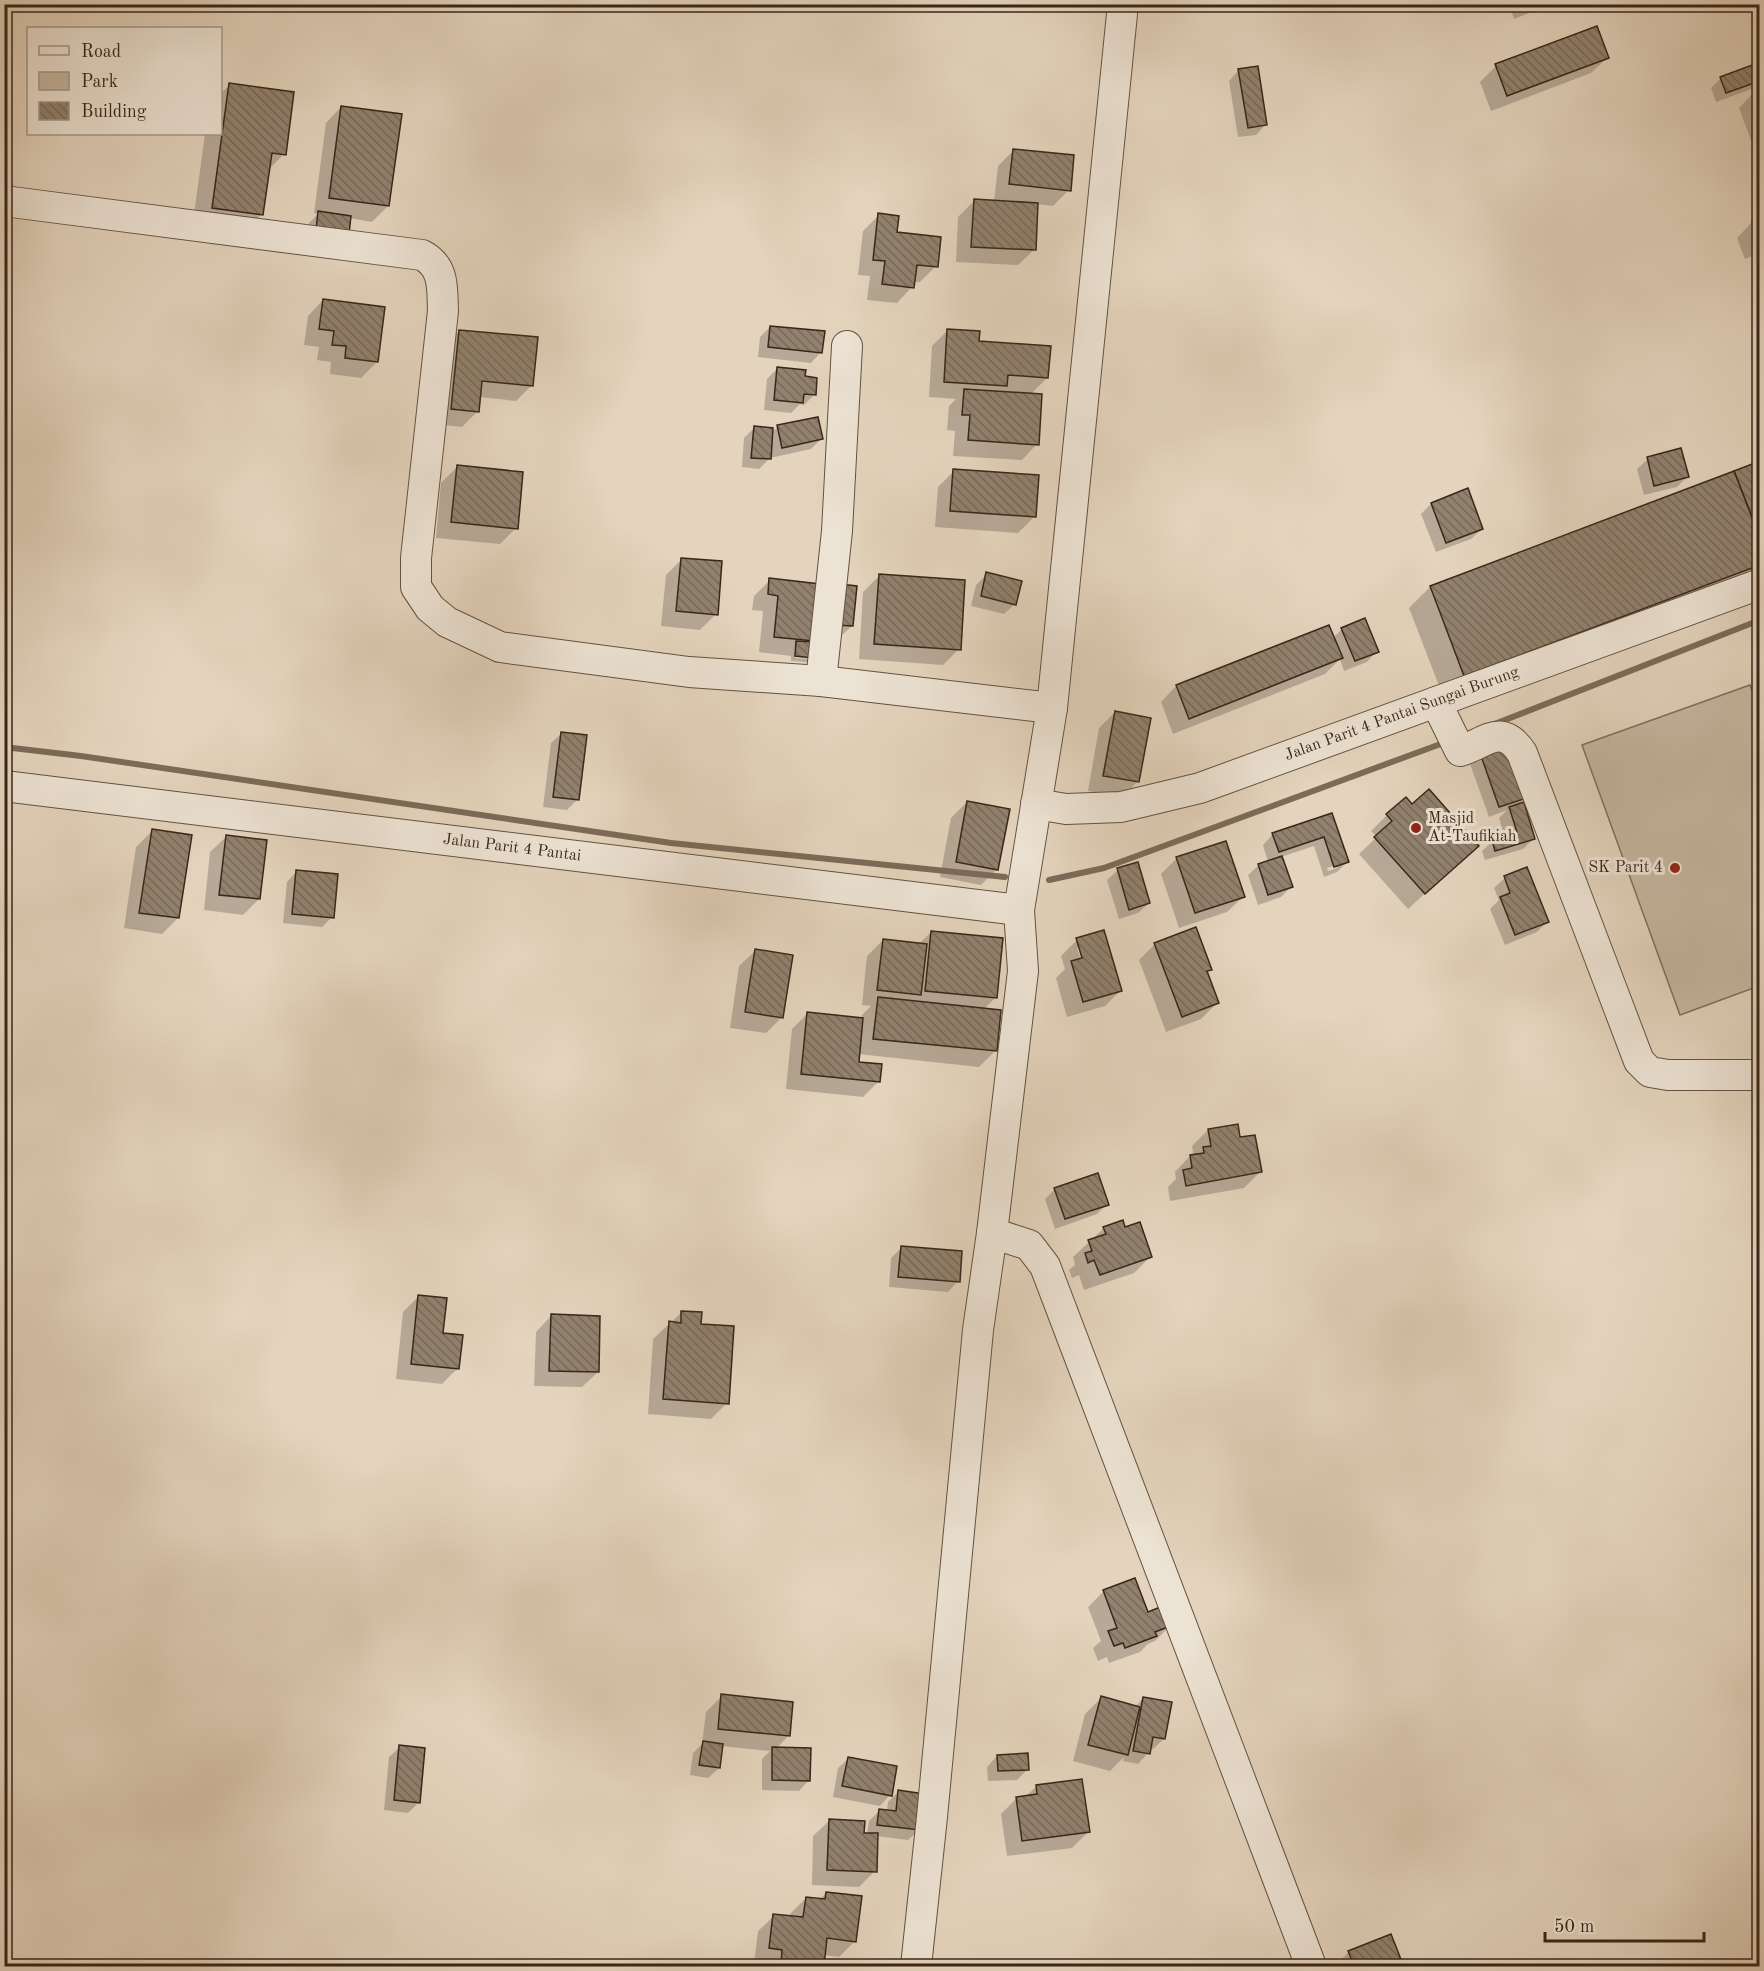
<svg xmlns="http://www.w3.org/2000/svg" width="1764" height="1971" font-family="'Old Standard TT',serif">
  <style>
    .park { fill: #c7b7a1; stroke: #806f5c; stroke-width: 1.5 }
    .shadow { fill: #0003; fill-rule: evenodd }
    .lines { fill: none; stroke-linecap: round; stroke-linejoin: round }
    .stream { stroke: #7c6b59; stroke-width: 6 }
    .building { fill: url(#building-back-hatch); stroke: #382718; stroke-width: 1.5 }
    .minor-casing { stroke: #635241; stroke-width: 32 }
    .minor { stroke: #ede3d4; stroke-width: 30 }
    .poi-dot { fill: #8f2418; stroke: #ede3d4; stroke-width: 2 }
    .labels { text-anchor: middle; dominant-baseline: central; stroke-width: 6; stroke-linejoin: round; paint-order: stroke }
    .street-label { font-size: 16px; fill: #382718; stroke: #ede3d4 }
    .poi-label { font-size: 16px; fill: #382718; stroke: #ede3d4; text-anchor: start }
  </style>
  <defs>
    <pattern id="building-back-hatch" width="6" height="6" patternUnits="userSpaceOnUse" patternTransform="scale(1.5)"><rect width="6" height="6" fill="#91816e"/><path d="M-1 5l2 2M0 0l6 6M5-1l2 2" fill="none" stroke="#776a59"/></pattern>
  </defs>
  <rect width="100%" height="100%" fill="#e4d4bd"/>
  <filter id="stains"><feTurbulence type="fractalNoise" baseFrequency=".00333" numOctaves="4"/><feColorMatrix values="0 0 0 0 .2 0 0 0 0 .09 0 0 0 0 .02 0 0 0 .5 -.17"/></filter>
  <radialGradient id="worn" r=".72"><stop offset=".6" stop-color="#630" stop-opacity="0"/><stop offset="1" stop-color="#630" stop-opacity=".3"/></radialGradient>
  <path class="park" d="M1750,685l10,27 -1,274 -79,29 -98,-270z"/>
  <g class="shadow">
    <path d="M1509,4h43l-38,15z"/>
    <path d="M1752,4h8v22z"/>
    <path d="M1607,58l-16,15 -100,38 -11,-29 16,-16z"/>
    <path d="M1760,64v22l-44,16 -5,-14 10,-10z"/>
    <path d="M1239,70l27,54 -10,11 -18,2 -9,-56z"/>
    <path d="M230,85l54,69 -16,16 -6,44 -21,21 -49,-6 13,-95h15v-40z"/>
    <path d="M1760,90v66l-3,1 -18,-49 15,-16z"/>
    <path d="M341,107l47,99 -16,16 -23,-4 -43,22 3,-17 9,-9 -4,-1 12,-90z"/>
    <path d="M1014,150l55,40 -16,16 -17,-2 -2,46 -16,15 -62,-3 2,-45 16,-16 20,1 4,-36z"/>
    <path d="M879,215l17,18 40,33 -16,16h-7l-1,5 -15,16 -30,-3 3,-24 -12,-1 5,-44z"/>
    <path d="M1760,219v34l-15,6 -8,-21 15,-16z"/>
    <path d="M323,300l54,62 -16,16 -31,-4 1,-12 -14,-2 2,-13 -15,-2 4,-29z"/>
    <path d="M770,327l51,25 -10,11 -53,-6 2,-20z"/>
    <path d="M948,330l30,12 69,36 -17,17 7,49 -15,16 -69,-4 2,-25 -8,-1 2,-24 7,-7 -27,-2 3,-51z"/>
    <path d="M459,331l73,54 -16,16 -37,-4 -1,14 -16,16 -26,-3 7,-77z"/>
    <path d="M778,368l26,10 10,17 -10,10 -4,-1 -9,9 -27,-3 3,-31z"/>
    <path d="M778,427l43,12 -10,10 -41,9 -11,11 -17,-2 2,-29 10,-10 17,5z"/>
    <path d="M1648,459l39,18 -10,10 -33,8 -7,-26z"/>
    <path d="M1760,463v114l-317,119 -34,-88 21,-21z"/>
    <path d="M457,467l59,61 -16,16 -64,-6 5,-55z"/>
    <path d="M954,471l80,46 -16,16 -83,-6 3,-40z"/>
    <path d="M1431,504l51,25 -11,10 -35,13 -15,-38z"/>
    <path d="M682,559l34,55 -16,16 -39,-4 5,-51z"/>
    <path d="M987,574l28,30 -11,10 -33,-8 5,-21z"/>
    <path d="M879,576l80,73 -16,16 -84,-6 4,-67z"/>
    <path d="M770,580l48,5 -6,72 -5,5 -16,-1v-5l-32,-4 4,-41 -11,-1 2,-14zM797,655l13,1v3l-15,-1z"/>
    <path d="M829,596l23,30 -11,10 -15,-1z"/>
    <path d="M1342,629l35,22 -10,11 -23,9 -4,-12 -15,15 -152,60 -12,-32 15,-16 157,-48z"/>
    <path d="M1115,712l22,70 -15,16 -34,-7 11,-63z"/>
    <path d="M562,733l16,66 -11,11 -24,-3 8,-64z"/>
    <path d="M1481,754l44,44 -8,8 17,32 -11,11 -38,11 -3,-9 11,-10 12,-4 -6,-19 8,-8 -18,7 -19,-53z"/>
    <path d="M967,802l30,67 -16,16 -41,-8 11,-59z"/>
    <path d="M1412,806l65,40 -69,63 -49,-55 18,-17 -6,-6 16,-16z"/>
    <path d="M1331,815l16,47 -10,10 -13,5 -10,-31 -33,11 10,30 -10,10 -23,8 -10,-30 11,-10 9,-3 -5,-17 10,-11zM1337,865v3l-9,3 -1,-3z"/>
    <path d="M152,831l26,87 -16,16 -38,-6 12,-81z"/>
    <path d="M226,837l33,62 -16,16 -39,-5 6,-58z"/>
    <path d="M1177,858l66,39 -16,15 -48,16 -18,-54z"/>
    <path d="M1526,869l21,53 -10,10 -32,13 -15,-36 9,-9 -5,-12 11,-10z"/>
    <path d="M1118,870l31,33 -11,10 -19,6 -12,-39z"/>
    <path d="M297,871l35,46 -10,10 -39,-4 4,-41z"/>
    <path d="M931,932l65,65 -13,13 12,41 -16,16 -121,-13 -1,9 22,18 -16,16 -77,-8 6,-60 16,-16 54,6v-4l9,-9 -9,-1 5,-49 16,-16 36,4z"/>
    <path d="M1077,940l44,50 -16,16 -38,11 -11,-39 9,-9 -4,-13zM1077,948h4l5,17 -3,1z"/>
    <path d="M1155,944l55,25 -4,4 11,30 -16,16 -35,13 -27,-72z"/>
    <path d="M755,951l27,66 -16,16 -36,-5 9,-62z"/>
    <path d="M1208,1130l31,9 21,33 -16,16 -74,13 -2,-14 8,-8 -1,-7 15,-16h4l-2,-10z"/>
    <path d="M1055,1189l52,15 -10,10 -42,15 -10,-30z"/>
    <path d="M1104,1228l20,1 26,28 -16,16 -50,17 -5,-15 -7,3 -3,-8 6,-5 -2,-8z"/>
    <path d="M901,1248l57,33 -10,11 -59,-5 2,-29z"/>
    <path d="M419,1296l23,38 16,34 -16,16 -46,-5 7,-67z"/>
    <path d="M682,1312l45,91 -16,16 -63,-5 5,-75z"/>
    <path d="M551,1316l47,56 -16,15 -48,-1 2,-54z"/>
    <path d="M1104,1591l43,23 24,11 -16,16 -7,3 -8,8 -31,11 -2,-6 -9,4 -5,-13 8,-7 -13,-34z"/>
    <path d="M722,1696l66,40 -12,13 33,31 -10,11 -37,-1v-31l8,-8 -48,-5 -3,22 -11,10 -18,-3 3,-22 9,-9 4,-32z"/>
    <path d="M1101,1698l34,9 8,-9 21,41 -11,10 -4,-1 -1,5 -10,11 -15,-3 1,-4 -14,14 -37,-10 12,-47z"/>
    <path d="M400,1747l19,55 -11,11 -24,-3 5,-53z"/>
    <path d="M997,1756l31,13 -11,11 -29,1 -1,-14z"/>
    <path d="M849,1758l41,37 -10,11 -47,-9 5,-29z"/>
    <path d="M1037,1786l51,46 -16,16 -65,8 -6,-42 16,-16 8,-1z"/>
    <path d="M898,1792l21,38 -11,10 -32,-4 -1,35 -16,16 -47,-2 1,-49 16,-15 38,13 2,-13 10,-10 8,1 1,-10z"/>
    <path d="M826,1893l29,48 -16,16 -16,-2 -1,11h-55l-13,-2 4,-33 16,-15 16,1v-3l16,-16 13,2z"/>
    <path d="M1349,1952l51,9 -5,5h-55l-2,-4z"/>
  </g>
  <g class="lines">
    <g class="stream">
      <path d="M1492,725l268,-105"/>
      <path d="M4,747l77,9 590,87 334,34"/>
      <path d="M1049,880l55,-12 342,-126"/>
    </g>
  </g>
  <g class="building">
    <path d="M1597,26l12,32 -102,38 -12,-32z"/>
    <path d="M1760,62v19l-34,12 -6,-16z"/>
    <path d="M1258,66l9,59 -19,3 -10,-59z"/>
    <path d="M229,83l65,9 -8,63 -14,-2 -9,62 -51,-7z"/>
    <path d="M341,106l61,8 -13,92 -60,-8z"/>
    <path d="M1013,149l61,6 -3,36 -62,-7z"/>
    <path d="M974,199l64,4 -2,47 -65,-3z"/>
    <path d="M318,211l33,5 -2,18 -33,-4z"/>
    <path d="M878,213l21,3 -2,16 44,5 -3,30 -21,-2 -3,23 -32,-4 3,-23 -12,-1z"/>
    <path d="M1760,218v22l-8,-19z"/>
    <path d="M323,299l62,8 -7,55 -33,-4 1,-12 -14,-1 2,-14 -15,-2z"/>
    <path d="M770,326l55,5 -3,22 -54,-6z"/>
    <path d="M947,329l33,2 -1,10 72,5 -3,32 -40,-3 -1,11 -63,-4z"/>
    <path d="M459,330l79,7 -5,49 -51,-5 -3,31 -28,-3z"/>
    <path d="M777,367l29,3 -1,6 12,2 -1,17 -12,-1 -1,9 -29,-3z"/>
    <path d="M964,389l78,5 -3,51 -71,-5 2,-25h-8z"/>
    <path d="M818,417l5,22 -41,9 -5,-23z"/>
    <path d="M754,426l19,2 -2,31 -20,-1z"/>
    <path d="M1681,448l8,29 -35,9 -7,-29z"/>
    <path d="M1760,461v77l-26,-67z"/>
    <path d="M457,465l66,7 -5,57 -67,-7z"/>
    <path d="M953,469l86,6 -3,42 -86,-6z"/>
    <path d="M1734,471l26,67v27l-296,111 -34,-90z"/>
    <path d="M1468,488l15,41 -37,14 -15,-40z"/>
    <path d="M681,558l41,3 -4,54 -42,-4z"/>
    <path d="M986,572l36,9 -6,24 -35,-9z"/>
    <path d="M879,574l86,6 -4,70 -87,-6z"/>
    <path d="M769,578l51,6 -6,57 -40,-4 4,-41 -10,-2z"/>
    <path d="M839,584l18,2 -4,40 -17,-1z"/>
    <path d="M1365,618l14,34 -24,9 -14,-33z"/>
    <path d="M1329,625l14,33 -154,61 -13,-34z"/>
    <path d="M796,641l19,1 -2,16 -18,-2z"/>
    <path d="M1115,711l36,7 -12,64 -36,-6z"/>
    <path d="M561,732l26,3 -8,65 -26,-3z"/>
    <path d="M1507,743l20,55 -28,9 -19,-54z"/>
    <path d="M1429,789l50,57 -54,48 -51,-57 18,-16 -6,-7 20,-17 6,7z"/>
    <path d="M967,801l43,8 -12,61 -42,-8z"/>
    <path d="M1524,802l11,37 -40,12 -3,-11 25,-8 -8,-25z"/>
    <path d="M1332,813l17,49 -15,5 -10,-30 -45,15 -7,-19z"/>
    <path d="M152,829l40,6 -13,83 -40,-5z"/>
    <path d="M226,835l41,5 -7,59 -41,-4z"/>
    <path d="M1226,841l19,56 -50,16 -19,-56z"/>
    <path d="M1282,856l11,31 -25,8 -10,-31z"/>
    <path d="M1138,862l12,41 -21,7 -12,-42z"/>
    <path d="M1527,867l22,55 -34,13 -15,-38 10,-4 -6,-17z"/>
    <path d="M296,870l42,4 -4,44 -42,-4z"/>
    <path d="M1196,927l16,43 -5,1 12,32 -37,14 -28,-74z"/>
    <path d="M1104,930l18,61 -39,11 -12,-41 11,-3 -6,-20z"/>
    <path d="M931,931l72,7 -6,60 -72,-7z"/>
    <path d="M883,939l44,5 -6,51 -44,-5z"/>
    <path d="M755,949l38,6 -10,63 -38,-6z"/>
    <path d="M878,997l123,13 -4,41 -124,-12z"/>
    <path d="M807,1012l56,6 -4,44 23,2 -2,18 -79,-8z"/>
    <path d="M1238,1124l2,13 15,-2 7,37 -76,14 -3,-16 9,-2 -2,-13 14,-2 -1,-6 8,-1 -3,-17z"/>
    <path d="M1098,1173l11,32 -44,14 -11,-31z"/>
    <path d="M1123,1220l2,7 15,-5 12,35 -52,18 -6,-15 -6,3 -3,-10 7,-2 -4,-11 18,-6 -3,-7z"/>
    <path d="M901,1246l61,5 -2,31 -62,-5z"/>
    <path d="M418,1295l29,3 -4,35 20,2 -4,34 -48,-5z"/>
    <path d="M681,1311l21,1 -1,12 33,2 -5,78 -66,-5 6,-78 12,2z"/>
    <path d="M551,1314l49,2 -1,56 -50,-1z"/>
    <path d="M1135,1578l13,34 17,-7 8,20 -18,7 2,4 -32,12 -2,-5 -9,3 -6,-15 9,-3 -14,-38z"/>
    <path d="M721,1694l72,8 -3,34 -72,-7z"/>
    <path d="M1101,1696l39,11 -12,48 -40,-10z"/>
    <path d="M1143,1697l29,5 -7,37 -12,-2 -3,17 -17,-3z"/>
    <path d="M703,1741l20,3 -3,24 -21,-3z"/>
    <path d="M399,1745l26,3 -5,55 -26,-3z"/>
    <path d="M772,1747l39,1 -1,33 -38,-1z"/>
    <path d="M1028,1753l1,17 -31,1 -1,-16z"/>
    <path d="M848,1757l49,9 -5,30 -50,-10z"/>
    <path d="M1082,1779l8,53 -68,9 -6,-44 21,-3 -1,-9z"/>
    <path d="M898,1790l26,4 -4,36 -43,-5 2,-16 17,2z"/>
    <path d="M829,1819l36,2 -1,12h14l-1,39 -50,-2z"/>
    <path d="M826,1892l36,4 -6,46 -29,-4 -3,28 -43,-1 1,-15 -13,-2 4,-34 30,3 3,-20 19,2z"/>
    <path d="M1391,1934l11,28 -12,4h-36l-6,-15z"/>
  </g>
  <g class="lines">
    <g class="minor-casing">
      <g id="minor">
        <path d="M4,201l418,54c23,12 20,34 21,56l-27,247v29l14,21 17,14 53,25 189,25 132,9 231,27"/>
        <path d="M821,681l16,-150 10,-185"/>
        <path d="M1436,702l24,49c25,-7 41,-30 62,2l117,308 11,11 18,3h92"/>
        <path d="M4,786l1015,124"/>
        <path d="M1036,804l30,5 55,-2 79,-19 560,-204"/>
        <path d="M992,1233l37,12 16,21 266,700"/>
        <path d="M916,1966l16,-149 46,-487 14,-97 31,-262 -4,-61 33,-202 71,-704"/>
      </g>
    </g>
    <use href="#minor" class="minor"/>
  </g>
  <g class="poi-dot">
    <circle cx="1416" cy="828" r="6"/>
    <circle cx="1675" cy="868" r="6"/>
  </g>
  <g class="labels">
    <g class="street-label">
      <text transform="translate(1402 714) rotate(-20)">Jalan Parit 4 Pantai Sungai Burung</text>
      <text transform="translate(512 848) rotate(7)">Jalan Parit 4 Pantai</text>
    </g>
    <g class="poi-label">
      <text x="1428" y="819">Masjid<tspan x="1428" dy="18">At-Taufikiah</tspan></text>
      <text x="1663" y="868" text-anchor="end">SK Parit 4</text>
    </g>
  </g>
  <rect width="1764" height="1971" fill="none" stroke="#e4d4bd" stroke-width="24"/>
  <rect x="6" y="6" width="1752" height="1959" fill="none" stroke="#382718" stroke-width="3"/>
  <rect x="12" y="12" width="1740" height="1947" fill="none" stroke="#382718" stroke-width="1.5"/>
  <rect x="27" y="27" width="195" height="108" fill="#ede3d4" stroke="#a59889" stroke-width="1.5"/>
  <rect x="39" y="46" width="30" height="9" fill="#ede3d4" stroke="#a59889" stroke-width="1.5"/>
  <text x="81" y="57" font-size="18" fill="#382718">Road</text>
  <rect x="39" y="72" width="30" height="18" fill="#c7b7a1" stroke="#a59889" stroke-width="1.5"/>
  <text x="81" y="87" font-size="18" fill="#382718">Park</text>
  <rect x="39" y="102" width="30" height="18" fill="url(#building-back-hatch)" stroke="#a59889" stroke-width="1.5"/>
  <text x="81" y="117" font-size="18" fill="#382718">Building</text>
  <path d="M1545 1932v9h159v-9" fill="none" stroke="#382718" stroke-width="3"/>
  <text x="1554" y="1932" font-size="18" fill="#382718" stroke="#ede3d4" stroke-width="4.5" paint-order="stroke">50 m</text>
  <rect width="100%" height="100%" filter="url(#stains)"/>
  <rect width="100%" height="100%" fill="url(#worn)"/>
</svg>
